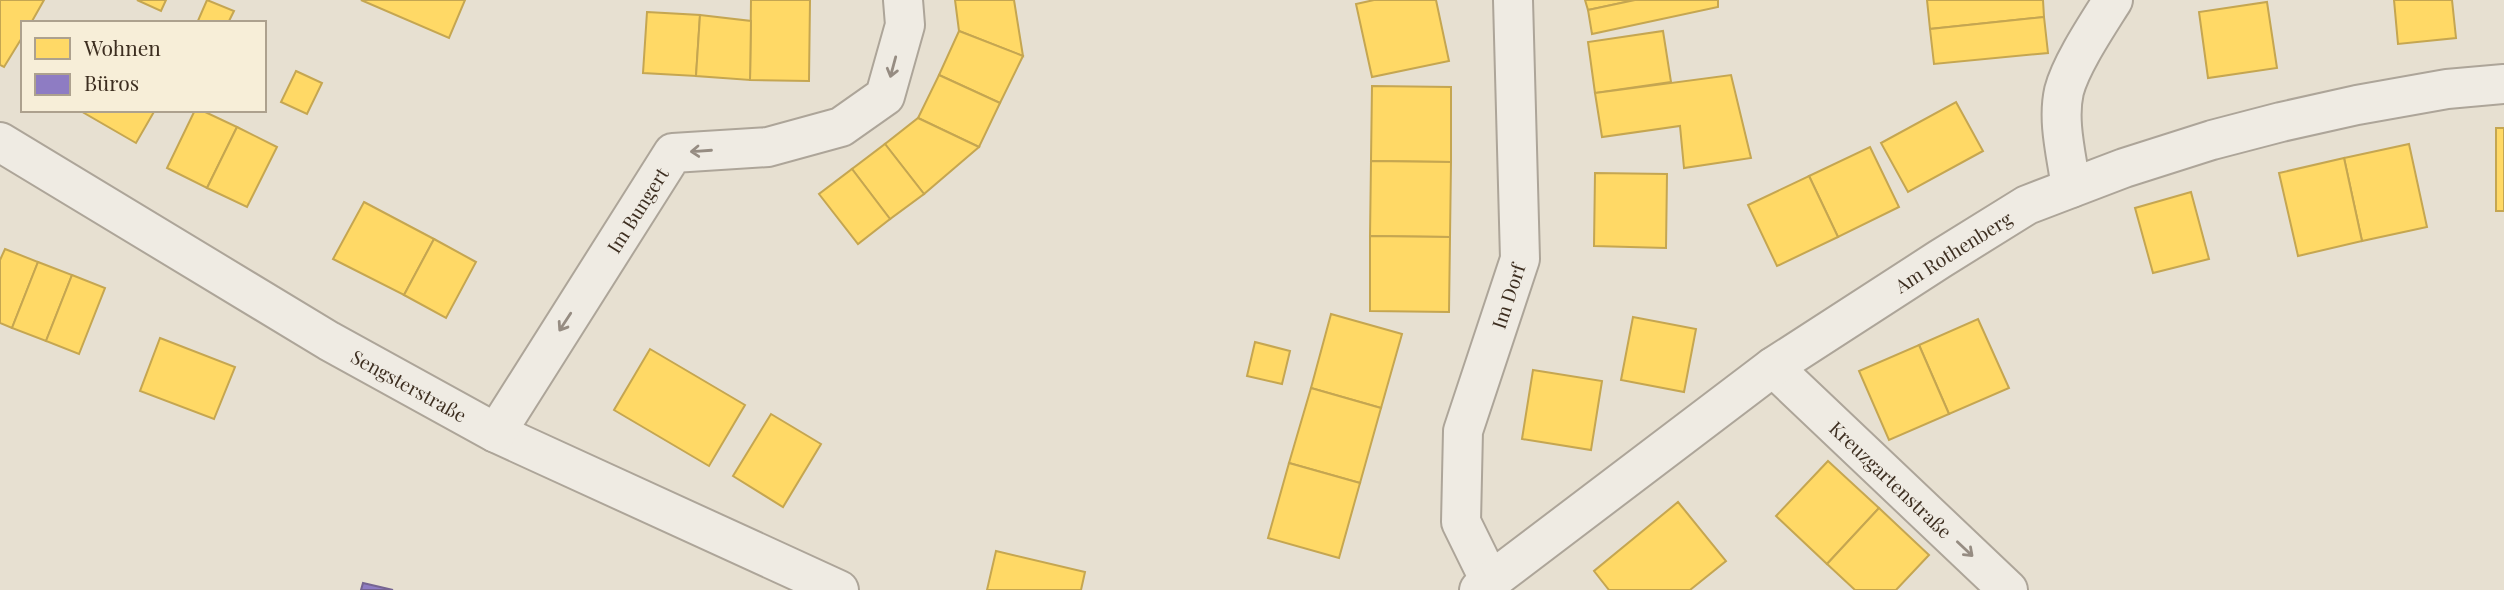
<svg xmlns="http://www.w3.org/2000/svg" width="2504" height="590" font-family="'Playfair Display',serif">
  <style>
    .homes { fill: #ffd966; stroke: #c5a651; stroke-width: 2 }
    .offices { fill: #8e7cc3; stroke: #766592; stroke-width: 2 }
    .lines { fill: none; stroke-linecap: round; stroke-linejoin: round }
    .minor-casing { stroke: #ada599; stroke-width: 42 }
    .minor { stroke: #efebe3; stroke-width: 38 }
    .oneway { stroke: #968c82 }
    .labels { text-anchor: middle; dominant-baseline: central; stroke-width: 7; stroke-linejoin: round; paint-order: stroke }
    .street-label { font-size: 19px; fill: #3d2e20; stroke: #f7eed8 }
  </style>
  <rect width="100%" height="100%" fill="#e7e0d1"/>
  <g class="homes">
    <path d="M0,0h44l-13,23h-8v13l-19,31 -4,-2z"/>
    <path d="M137,0h29l-5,11z"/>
    <path d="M207,0l27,11 -6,12h-31z"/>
    <path d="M361,0h104l-16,38z"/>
    <path d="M751,0h59l-1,81 -59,-1z"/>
    <path d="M955,0h59l9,56 -64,-25z"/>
    <path d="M1374,0h62l13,61 -77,16 -16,-73z"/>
    <path d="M1585,0h50l-47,10z"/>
    <path d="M1635,0h83v7l-126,27 -4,-24z"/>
    <path d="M1927,0h116l1,17 -114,12z"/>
    <path d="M2394,0h58l4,38 -58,6z"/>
    <path d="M2267,2l10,66 -69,10 -9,-66z"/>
    <path d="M647,12l53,3 -4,61 -53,-3z"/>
    <path d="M700,15l51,6 -1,59 -54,-4z"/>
    <path d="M2044,17l4,36 -114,11 -4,-35z"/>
    <path d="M959,31l64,25 -23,47 -61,-28z"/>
    <path d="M1663,31l8,51 -76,11 -7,-51z"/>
    <path d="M296,71l26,12 -15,31 -26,-12z"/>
    <path d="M939,75l61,28 -21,44 -61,-29z"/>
    <path d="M1731,75l20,83 -67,10 -4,-42 -78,11 -7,-44z"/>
    <path d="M1372,86l79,1v75l-80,-1z"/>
    <path d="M1956,102l27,49 -75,41 -27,-49z"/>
    <path d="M79,110h76l-19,33z"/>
    <path d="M195,110h6l36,17 -30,61 -40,-20z"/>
    <path d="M918,118l61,29 -55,47 -39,-50z"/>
    <path d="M237,127l40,20 -30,60 -40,-19z"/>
    <rect x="2496" y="128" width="8" height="83"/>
    <path d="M885,144l39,50 -34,25 -38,-50z"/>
    <path d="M2409,144l18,83 -65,14 -18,-83z"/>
    <path d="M1870,147l29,60 -61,30 -29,-61z"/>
    <path d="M2344,158l18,83 -64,15 -19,-83z"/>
    <path d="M1371,161l80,1 -1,75 -80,-1z"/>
    <path d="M852,169l38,50 -32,25 -39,-50z"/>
    <path d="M1595,173l72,1 -1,74 -72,-2z"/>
    <path d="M1809,176l29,61 -61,29 -29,-61z"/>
    <path d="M2191,192l18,67 -56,14 -18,-65z"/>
    <path d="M364,202l70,37 -30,56 -71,-36z"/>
    <path d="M1370,236l80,1 -1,75 -79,-1z"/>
    <path d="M434,239l42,23 -30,56 -42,-23z"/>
    <path d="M5,249l33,13 -26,66 -12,-5v-63z"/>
    <path d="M38,262l34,13 -26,66 -34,-13z"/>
    <path d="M72,275l33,13 -26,66 -33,-13z"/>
    <path d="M1331,314l71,20 -21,74 -70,-20z"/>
    <path d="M1633,317l63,12 -12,63 -63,-12z"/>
    <path d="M1978,319l31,69 -60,26 -30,-69z"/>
    <path d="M160,338l75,29 -21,52 -74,-28z"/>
    <path d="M1255,342l35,9 -8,33 -35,-8z"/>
    <path d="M1919,345l30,69 -60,26 -30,-69z"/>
    <path d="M650,349l95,56 -36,61 -95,-56z"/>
    <path d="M1533,370l69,11 -11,69 -69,-11z"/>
    <path d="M1311,388l70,20 -21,75 -71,-20z"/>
    <path d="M771,414l50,30 -38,63 -50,-31z"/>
    <path d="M1828,461l51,47 -52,56 -51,-48z"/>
    <path d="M1289,463l71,20 -21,75 -71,-20z"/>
    <path d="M1678,502l48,59 -36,29h-81l-15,-19z"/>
    <path d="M1879,508l50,47 -33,35h-41l-28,-26z"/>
    <path d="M996,551l89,21 -4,18h-94z"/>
  </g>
  <path class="offices" d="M363,583l30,7h-32z"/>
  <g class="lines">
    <g class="minor-casing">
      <g id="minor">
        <path id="s1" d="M0,142l329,199 167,92 343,157"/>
        <path d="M2071,188c-4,-31 -14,-66 -7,-97 7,-27 34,-67 49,-91"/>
        <path id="s2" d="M1773,367l235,223"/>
        <path id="s3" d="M496,433l177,-280 95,-6 73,-20 44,-31 20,-71 -2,-25"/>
        <path id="s4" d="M1490,581l-29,-59 2,-91 57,-172 -7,-259"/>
        <path id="s5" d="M1479,590l294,-223 167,-108 87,-54 97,-37 88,-28 69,-18 76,-17 90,-16 57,-5"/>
      </g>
    </g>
    <use href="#minor" class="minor"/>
  </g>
  <defs><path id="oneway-shaft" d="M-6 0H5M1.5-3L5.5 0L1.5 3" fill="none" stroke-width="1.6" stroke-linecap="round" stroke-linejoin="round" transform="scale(1.75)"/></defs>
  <g class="oneway">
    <use href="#oneway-shaft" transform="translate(893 67) rotate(105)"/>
    <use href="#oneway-shaft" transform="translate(701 151) rotate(176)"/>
    <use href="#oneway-shaft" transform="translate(565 322) rotate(123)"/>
    <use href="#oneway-shaft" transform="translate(1965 549) rotate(43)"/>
  </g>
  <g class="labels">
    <g class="street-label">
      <text stroke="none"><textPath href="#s3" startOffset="264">Im Bungert</textPath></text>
      <text stroke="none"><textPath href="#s5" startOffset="583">Am Rothenberg</textPath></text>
      <text stroke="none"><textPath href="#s4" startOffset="299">Im Dorf</textPath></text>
      <text stroke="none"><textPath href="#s1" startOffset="476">Sengsterstraße</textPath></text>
      <text stroke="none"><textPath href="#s2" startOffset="163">Kreuzgartenstraße</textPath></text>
    </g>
  </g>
  <rect x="21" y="21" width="245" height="91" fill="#f7eed8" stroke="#ada18e" stroke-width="2"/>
  <rect x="35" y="38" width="35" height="21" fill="#ffd966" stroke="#ada18e" stroke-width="2"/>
  <text x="84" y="56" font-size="21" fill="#3d2e20">Wohnen</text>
  <rect x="35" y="74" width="35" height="21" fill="#8e7cc3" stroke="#ada18e" stroke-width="2"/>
  <text x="84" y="91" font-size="21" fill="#3d2e20">Büros</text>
</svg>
